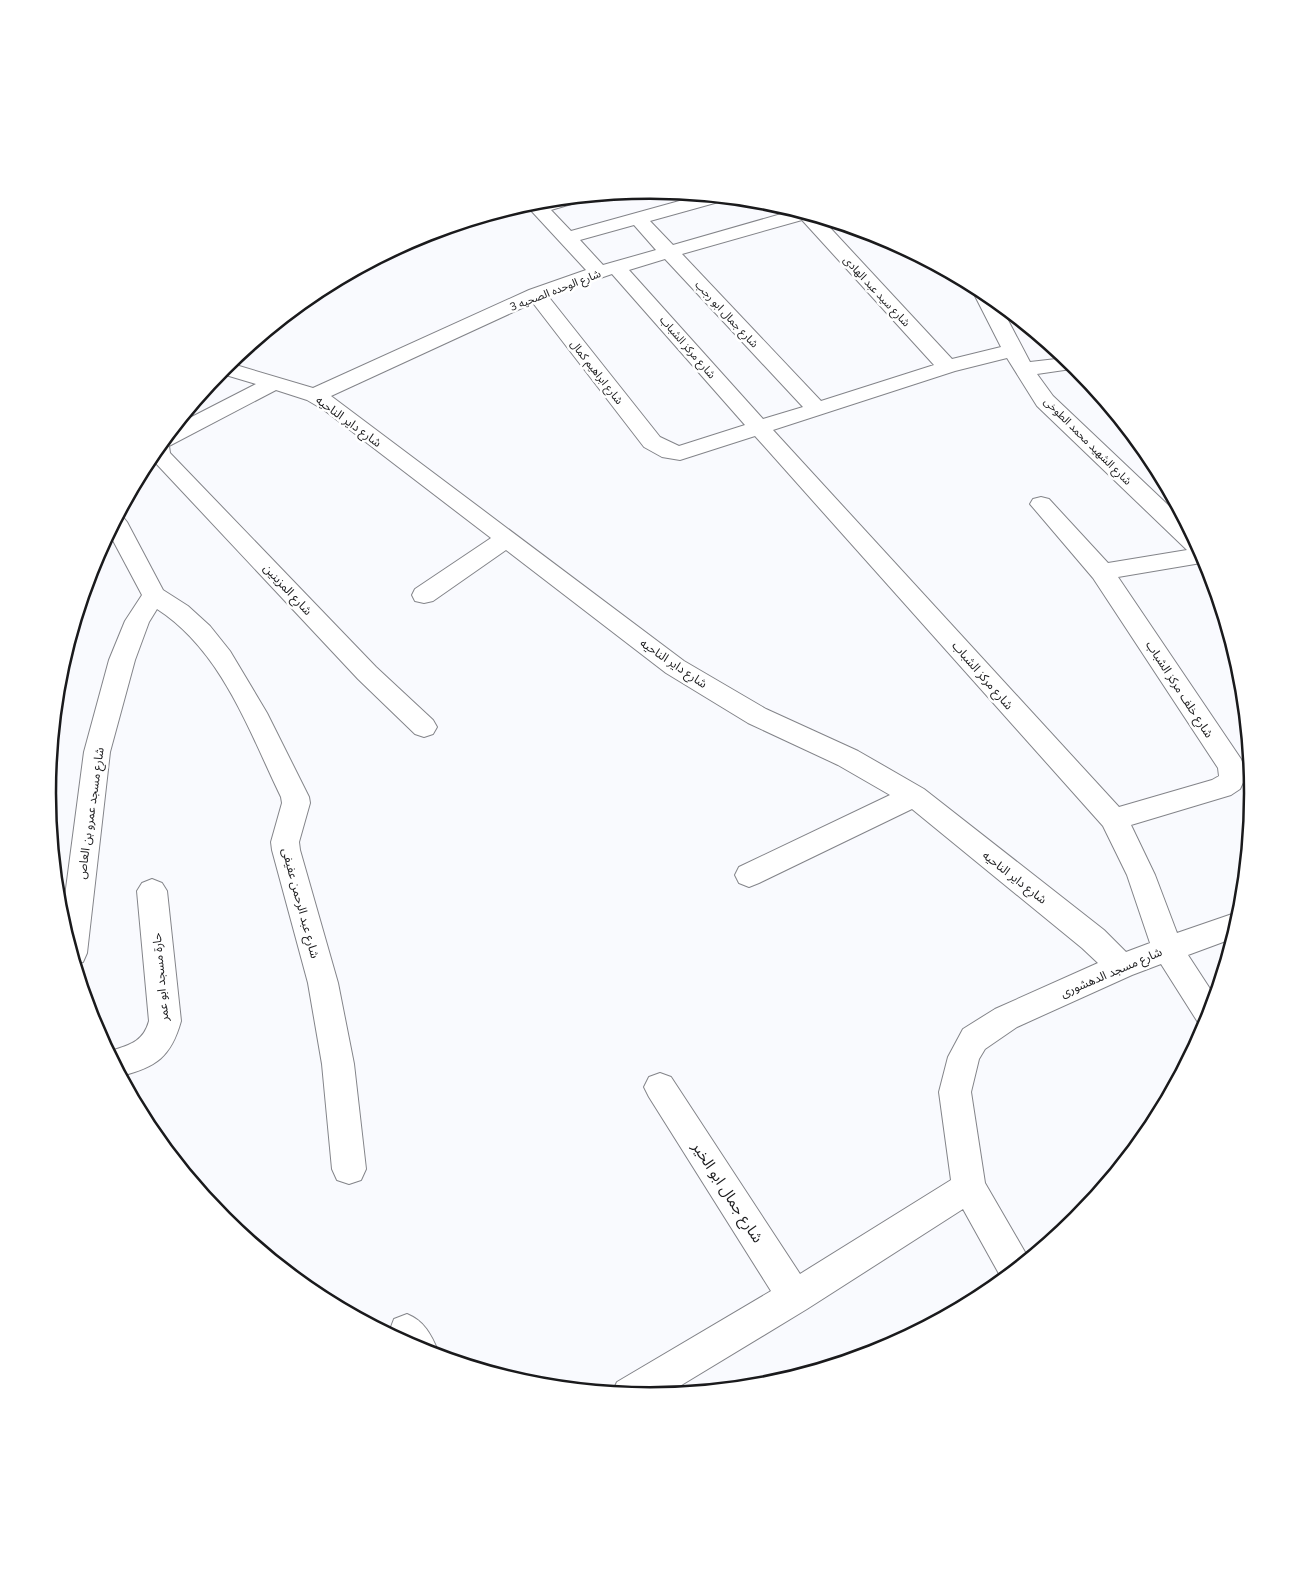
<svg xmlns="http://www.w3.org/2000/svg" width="1301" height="1587" font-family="Mulish,'Noto Sans Arabic',sans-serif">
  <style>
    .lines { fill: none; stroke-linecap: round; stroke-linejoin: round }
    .minor-casing { stroke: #838489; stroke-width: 2 }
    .minor { fill: #fff; fill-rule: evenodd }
    .labels { text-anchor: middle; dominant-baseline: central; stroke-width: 5; stroke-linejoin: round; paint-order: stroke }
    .far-street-label { font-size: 11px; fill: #1a1a1c; stroke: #fff }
    .street-label { font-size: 12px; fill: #1a1a1c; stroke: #fff }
    .near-street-label { font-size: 15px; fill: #1a1a1c; stroke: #fff }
    .rim { fill: none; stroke: #1a1a1c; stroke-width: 2.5 }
  </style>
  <rect width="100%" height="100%" fill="#f9fafe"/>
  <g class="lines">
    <g class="minor-casing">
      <g id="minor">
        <path d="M701,195l24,3 -3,3 -72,20 23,24 122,-35 26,8 131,141 49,-12 -29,-57 3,-4 24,17 31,59 35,-4 13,10 -41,6 16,22 133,126 21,40 -89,15 123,182 6,15 -7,15 -9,6 -100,30 24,50 22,58 61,-21 3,1 -7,25 -46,17 28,43 -10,29 -7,-3 -38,-60 -29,11 -115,52 -32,22 -6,10 -8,33 14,91 44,76 -26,22 -40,-72 -156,100 -142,86 -15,1 -38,-3 5,-11 154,-91 -122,-194 -5,-10 5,-10 11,-4 11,4 129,197 151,-94 -12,-88 9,-35 15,-28 32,-20 103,-46 -16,-15 -170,-139 -153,74 -10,4 -10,-4 -4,-8 4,-8 151,-72 -52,-30 -90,-42 -82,-50 -160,-123 -73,51 -9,2 -9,-2 -3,-6 3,-6 76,-51 -167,-128 -17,-10 -31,-10 -107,56 1,7 206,214 57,53 4,7 -4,7 -9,3 -9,-3 -57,-55 -208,-222 26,-32 80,-41 -37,-11 10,-10 84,25 216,-98 57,-20 -61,-66 56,-7 -3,5 -27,8 20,21zM802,220l132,145 -113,36 -139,-147zM634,225l22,25 -53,15 -23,-25zM665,259l138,148 -40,12 -134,-149zM612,274l133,151 -66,21 -19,-9 -112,-141zM533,303l111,144 18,10 18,3 75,-24 348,390 24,49 23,68 -24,9 -22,-22 -180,-141 -66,-38 -92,-42 -82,-48 -353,-265zM1007,358l30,48 150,144 -79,13 -59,-64 -8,-2 -8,2 -3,5 63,74 125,190 1,8 -7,4 -93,27 -346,-377 182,-59z"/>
        <path d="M119,515l4,2 4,5 36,68 25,16 22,20 20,25 37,62 42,84 1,6 -11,39 1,8 38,133 16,81 12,105 -5,11 -12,4 -12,-4 -5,-11 -10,-105 -14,-81 -36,-133 -1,-8 11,-39 -1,-6c-32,-66 -59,-146 -124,-188l-8,13 -14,38 -25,92 -23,201 -4,9 -8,2 -13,-45 22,-167 25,-92 16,-39 17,-26 -33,-62z"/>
        <path d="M152,879l10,4 5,8 14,130c-10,36 -25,46 -60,55l-13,-24c20,-7 35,-9 41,-31l-12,-130 5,-8z"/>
        <path d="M407,1314c17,7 24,20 31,37l-2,5 -17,-6 -29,-15 -1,-3 5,-13z"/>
      </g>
    </g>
    <use href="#minor" class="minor"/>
  </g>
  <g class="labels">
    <g class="far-street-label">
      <text transform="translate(555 290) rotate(-21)">شارع الوحده الصحيه 3</text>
      <text transform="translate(877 291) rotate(47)">شارع سيد عبد الهادى</text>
      <text transform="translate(727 314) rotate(47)">شارع جمال ابو رجب</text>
      <text transform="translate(688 347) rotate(49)">شارع مركز الشباب</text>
      <text transform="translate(597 372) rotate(52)">شارع ابراهيم كمال</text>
      <text transform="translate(1088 441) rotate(45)">شارع الشهيد محمد الطوخى</text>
    </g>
    <g class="street-label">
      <text transform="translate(349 421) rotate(36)">شارع داير الناحيه</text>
      <text transform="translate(288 589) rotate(47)">شارع المزينين</text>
      <text transform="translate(674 663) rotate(34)">شارع داير الناحيه</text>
      <text transform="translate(983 675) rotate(49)">شارع مركز الشباب</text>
      <text transform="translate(1180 689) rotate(57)">شارع خلف مركز الشباب</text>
      <text transform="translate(90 813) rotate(-82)">شارع مسجد عمرو بن العاص</text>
      <text transform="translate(1015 877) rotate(38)">شارع داير الناحيه</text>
      <text transform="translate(301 903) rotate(75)">شارع عبد الرحمن عفيفى</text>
      <text transform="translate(1111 972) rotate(-23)">شارع مسجد الدهشورى</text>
      <text transform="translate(160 977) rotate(-95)">حارة مسجد ابو عمر</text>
    </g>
    <g class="near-street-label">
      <text transform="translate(728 1192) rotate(57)">شارع جمال ابو الخير</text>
    </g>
  </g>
  <path d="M0 0H1301V1587H0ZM56 793a594 594 0 1 1 1188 0a594 594 0 1 1-1188 0Z" fill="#fff" fill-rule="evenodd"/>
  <path class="rim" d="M56 793a594 594 0 1 1 1188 0a594 594 0 1 1-1188 0Z"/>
</svg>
